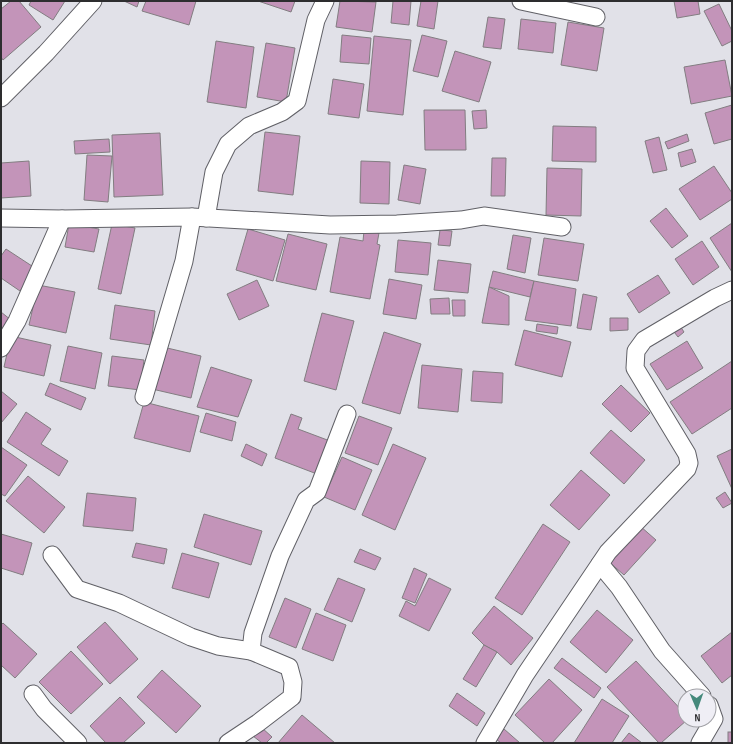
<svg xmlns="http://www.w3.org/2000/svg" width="733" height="744" font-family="'Sofia Sans Condensed',sans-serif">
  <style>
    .building { fill: #c394b9; stroke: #827d81 }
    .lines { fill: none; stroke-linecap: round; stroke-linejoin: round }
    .street-casing { stroke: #606066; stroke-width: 19 }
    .street { stroke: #fff; stroke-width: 17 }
  </style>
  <rect width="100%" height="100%" fill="#e1e1e8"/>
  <g class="building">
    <path d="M11,1h8l22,26 -38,33 -2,-3v-48z"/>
    <path d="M31,1h34l-12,19 -24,-15z"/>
    <path d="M124,1h15l-2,6z"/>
    <path d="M146,1h50l-7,24 -47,-14z"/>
    <path d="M258,1h37l-4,11z"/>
    <path d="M340,1l36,1 -4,30 -36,-5z"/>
    <path d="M393,1h18l-2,24 -18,-2z"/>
    <path d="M421,1h17l-4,28 -17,-3z"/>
    <path d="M674,1h24l2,13 -23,4z"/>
    <path d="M719,4l13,27v10l-10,5 -18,-35z"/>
    <path d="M488,17l17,2 -4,30 -18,-2z"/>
    <path d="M521,19l35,4 -3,30 -35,-4z"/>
    <path d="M568,22l36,6 -7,43 -36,-6z"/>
    <path d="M342,35l29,3 -2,26 -29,-2z"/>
    <path d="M422,35l25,6 -9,36 -25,-6z"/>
    <path d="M374,36l37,4 -8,75 -36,-4z"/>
    <path d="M216,41l38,6 -8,61 -39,-6z"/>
    <path d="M266,43l29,5 -9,54 -29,-5z"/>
    <path d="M455,51l36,11 -12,40 -37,-11z"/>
    <path d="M725,60l7,36 -41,8 -7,-37z"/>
    <path d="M333,79l31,5 -5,34 -31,-4z"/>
    <path d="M732,105v34l-18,5 -9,-31z"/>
    <path d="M424,110h41l1,40h-41z"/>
    <path d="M486,110l1,18 -13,1 -2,-18z"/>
    <path d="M553,126l43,1v35l-44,-1z"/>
    <path d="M265,132l35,4 -7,59 -35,-4z"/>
    <path d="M160,133l3,62 -49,2 -2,-62z"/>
    <path d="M687,134l2,7 -21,8 -3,-7z"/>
    <path d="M659,137l8,33 -14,3 -8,-32z"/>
    <path d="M109,139l1,13 -35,2 -1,-13z"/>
    <path d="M692,149l4,13 -15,5 -3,-14z"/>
    <path d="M87,155l25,1 -4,46 -24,-2z"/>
    <path d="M492,158h14l-1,38h-14z"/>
    <path d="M29,161l2,35 -30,2v-35z"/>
    <path d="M361,161l29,1 -1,42 -29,-1z"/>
    <path d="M404,165l22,4 -6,35 -22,-4z"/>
    <path d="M714,166l18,27v6l-32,21 -21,-31z"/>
    <path d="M547,168l35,1 -1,47 -35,-1z"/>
    <path d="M666,208l22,28 -16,12 -22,-27z"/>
    <path d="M732,223v49l-22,-34z"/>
    <path d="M69,224l30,5 -5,23 -29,-5z"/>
    <path d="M112,224l23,4 -14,66 -23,-5z"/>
    <path d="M248,229l37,11 -12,41 -37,-11z"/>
    <path d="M440,230l12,1 -2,15 -12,-1z"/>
    <path d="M364,231l15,2 -2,11 3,1 -10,54 -40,-7 10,-55 23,4z"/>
    <path d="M288,234l39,10 -11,46 -40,-9z"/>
    <path d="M513,235l18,3 -6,35 -18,-4z"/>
    <path d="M544,238l40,6 -6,37 -40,-6z"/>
    <path d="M398,240l33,3 -3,32 -33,-3z"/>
    <path d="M702,241l17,26 -26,18 -18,-26z"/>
    <path d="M6,249l29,19 -15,23 -19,-13v-22z"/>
    <path d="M438,260l33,4 -3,29 -34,-3z"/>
    <path d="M493,271l41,10 -4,16 -41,-10z"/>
    <path d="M658,275l12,18 -31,20 -12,-19z"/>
    <path d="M389,279l33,6 -6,34 -33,-5z"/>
    <path d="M257,280l12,26 -30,14 -12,-26z"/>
    <path d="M534,281l42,8 -5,37 -46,-6z"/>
    <path d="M38,285l37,7 -9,41 -37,-8z"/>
    <path d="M489,287l20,9v29l-27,-2z"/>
    <path d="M583,294l14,3 -6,33 -14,-2z"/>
    <path d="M449,298l1,16h-19l-1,-15z"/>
    <path d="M452,300h13v16h-12z"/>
    <path d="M115,305l40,6 -4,34 -41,-6z"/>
    <path d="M1,312l10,8 -10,14z"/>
    <path d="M322,313l32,8 -18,69 -32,-9z"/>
    <path d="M610,318h18v12l-18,1z"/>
    <path d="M678,323l6,9 -6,5 -7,-9z"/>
    <path d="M537,324l21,3 -1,7 -21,-3z"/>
    <path d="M524,330l47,12 -9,35 -47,-12z"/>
    <path d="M384,332l37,12 -21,70 -38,-11z"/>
    <path d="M11,336l40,9 -7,31 -40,-9z"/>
    <path d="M687,341l16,27 -36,22 -17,-26z"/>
    <path d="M68,346l34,7 -7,36 -35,-8z"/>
    <path d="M163,347l38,9 -10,42 -39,-9z"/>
    <path d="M112,356l32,4 -4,30 -32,-4z"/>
    <path d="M732,361v47l-40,26 -22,-32z"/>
    <path d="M422,365l40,4 -4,43 -40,-4z"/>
    <path d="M211,367l41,13 -14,37 -41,-10z"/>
    <path d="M473,371l30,2 -1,30 -31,-2z"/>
    <path d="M50,383l36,15 -5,12 -36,-15z"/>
    <path d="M621,385l29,28 -19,19 -29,-28z"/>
    <path d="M1,391l16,13 -16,19z"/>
    <path d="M144,402l55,14 -9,36 -56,-14z"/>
    <path d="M26,412l25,17 -10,15 27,17 -9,15 -52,-34z"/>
    <path d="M206,413l30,9 -4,19 -32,-9z"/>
    <path d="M291,414l11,4 -4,11 32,12 -13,33 -42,-16z"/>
    <path d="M359,416l33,12 -14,37 -33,-12z"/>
    <path d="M611,430l34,30 -21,24 -34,-31z"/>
    <path d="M246,444l21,10 -5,12 -21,-10z"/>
    <path d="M393,444l33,14 -31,72 -33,-15z"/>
    <path d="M1,447l26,18 -22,31 -4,-2z"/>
    <path d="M732,449v40l-15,-33z"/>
    <path d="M342,457l30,13 -17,40 -31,-13z"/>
    <path d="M581,470l29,25 -31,35 -29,-25z"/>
    <path d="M28,476l37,31 -21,26 -38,-32z"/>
    <path d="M725,492l7,11 -9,5 -7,-10z"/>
    <path d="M87,493l49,5 -3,33 -50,-5z"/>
    <path d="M204,514l58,17 -11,34 -57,-18z"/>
    <path d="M543,524l27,18 -48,73 -27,-17z"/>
    <path d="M640,526l16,14 -32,35 -16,-14z"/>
    <path d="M1,534l31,9 -9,32 -22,-7z"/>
    <path d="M136,543l31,6 -3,15 -32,-7z"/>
    <path d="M360,549l21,9 -6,12 -21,-8z"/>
    <path d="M182,553l37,10 -10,35 -37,-10z"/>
    <path d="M414,568l13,6 -12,29 -13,-5z"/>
    <path d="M338,578l27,11 -13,33 -28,-12z"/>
    <path d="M429,578l22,11 -22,42 -30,-15 7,-15 9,5z"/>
    <path d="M285,598l26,11 -15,39 -27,-11z"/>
    <path d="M494,606l39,32 -22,27 -14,-13 -13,-7 -12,-12z"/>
    <path d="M597,610l36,30 -27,33 -36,-31z"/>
    <path d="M316,613l30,12 -13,36 -31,-12z"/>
    <path d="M105,622l33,37 -28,25 -33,-37z"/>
    <path d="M3,623l34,31 -22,24 -14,-13v-40z"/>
    <path d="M732,632v43l-10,8 -21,-27z"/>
    <path d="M484,645l13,7 -21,35 -13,-8z"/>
    <path d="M71,651l32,33 -32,30 -32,-32z"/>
    <path d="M562,658l39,30 -7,10 -40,-30z"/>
    <path d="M636,661l49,53v6h2l-26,23h-2l-52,-56z"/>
    <path d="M162,670l39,36 -25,27 -39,-36z"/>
    <path d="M549,679l33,31 -30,33h-7l-30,-28z"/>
    <path d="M457,693l28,20 -8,13 -28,-20z"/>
    <path d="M120,697l25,26 -22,20h-17l-16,-17z"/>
    <path d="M602,699l27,17 -17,27h-38z"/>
    <path d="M302,715l33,28h-57z"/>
    <path d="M261,727l11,10 -6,6h-4l-9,-7z"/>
    <path d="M504,729l16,14h-19l-5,-4z"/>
    <rect x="728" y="732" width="4" height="11"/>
    <path d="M629,733l13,10h-21z"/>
  </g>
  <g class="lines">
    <g class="street-casing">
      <g id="street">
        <path d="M521,1l75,16"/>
        <path d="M1,98l45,-45 47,-52"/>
        <path d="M1,218l61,1 130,-2 138,8 67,-1 64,-4 23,-4 78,11"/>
        <path d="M206,218l8,-46 14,-28 21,-18 33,-14 15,-11 19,-81 9,-19"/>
        <path d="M1,348l16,-27 45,-102"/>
        <path d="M144,397l40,-136 8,-44"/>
        <path d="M52,555l25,34 42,14 72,34 27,9 33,5"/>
        <path d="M600,564l19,23 43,64 40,45"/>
        <path d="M33,694l11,15 34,34"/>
        <path d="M228,743l30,-20 34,-26 1,-15 -4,-15 -38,-16 2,-18 27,-77 26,-56 11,-8 30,-78"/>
        <path d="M485,743l40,-68 83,-123 79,-83 2,-6 -2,-9 -52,-86 1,-17 8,-11 71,-42 17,-8"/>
        <path d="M700,743l14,-24 -5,-14"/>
      </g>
    </g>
    <use href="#street" class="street"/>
  </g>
  <rect width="733" height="744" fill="none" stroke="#2d2d2f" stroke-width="4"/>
  <g transform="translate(697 708) rotate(178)"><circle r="19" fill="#efeef5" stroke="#a1a1a6"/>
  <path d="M0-3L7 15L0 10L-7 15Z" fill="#45897c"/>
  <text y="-6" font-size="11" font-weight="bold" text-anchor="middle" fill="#2d2d2f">N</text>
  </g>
</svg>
